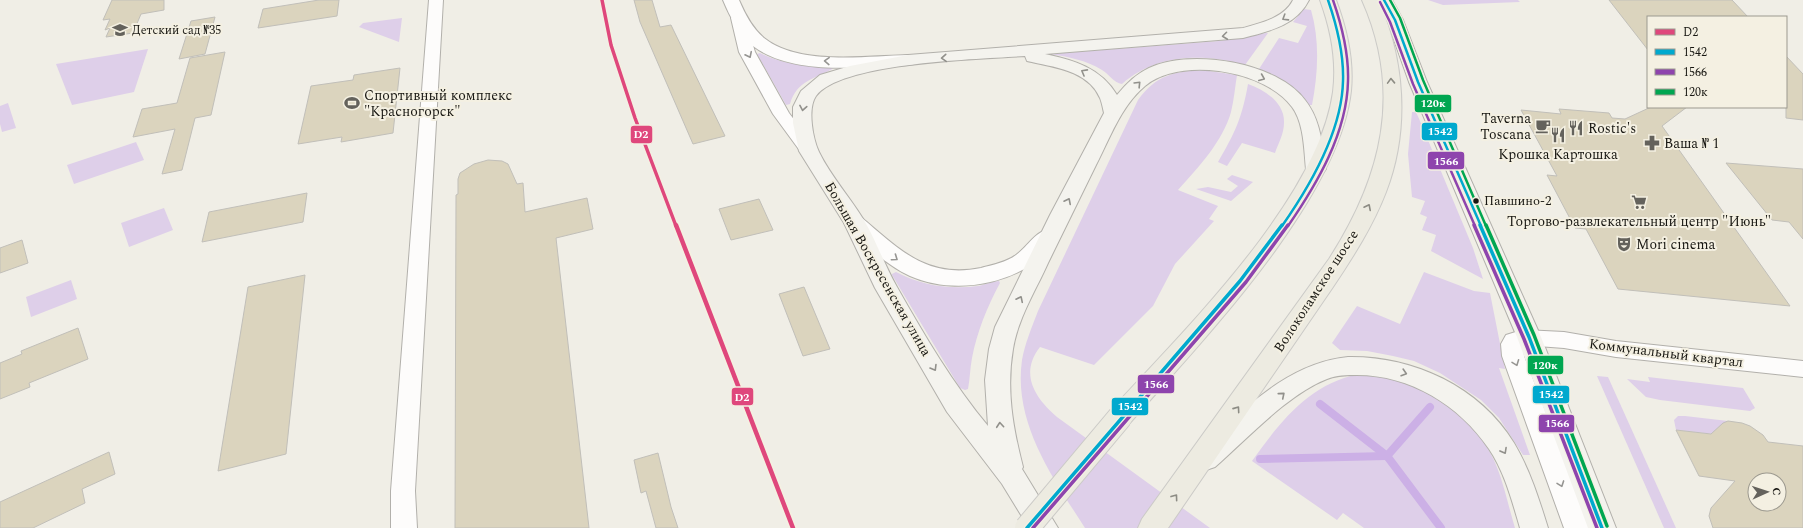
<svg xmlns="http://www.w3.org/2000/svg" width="1803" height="528" font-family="Spectral,serif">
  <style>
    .green { fill: #decfe9 }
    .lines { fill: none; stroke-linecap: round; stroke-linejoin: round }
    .stream { stroke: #ccb0e6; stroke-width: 8 }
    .building { fill: #dbd4be; stroke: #c1bfb9; fill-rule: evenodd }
    .minor-casing { stroke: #b2b0ab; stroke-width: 2 }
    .tertiary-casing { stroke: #b2b0ab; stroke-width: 2 }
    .secondary-casing { stroke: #b2b0ab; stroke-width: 2 }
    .primary-casing { stroke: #cbcac7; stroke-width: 2 }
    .minor { fill: #fdfcfb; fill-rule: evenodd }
    .tertiary { fill: #fdfcfb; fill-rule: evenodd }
    .secondary { fill: #f4f3ee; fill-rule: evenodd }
    .primary { fill: #edebe1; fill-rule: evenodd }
    .primary-bridge-casing { stroke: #cbcac7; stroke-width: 26; stroke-linecap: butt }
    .primary-bridge { stroke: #edebe1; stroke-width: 24 }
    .bus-1-far1-casing { stroke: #f4f0e2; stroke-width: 5 }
    .bus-1-casing { stroke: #f4f0e2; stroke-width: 6 }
    .bus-2-far1-casing { stroke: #f4f0e2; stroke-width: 5 }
    .bus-2-casing { stroke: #f4f0e2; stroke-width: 6 }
    .bus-3-far1-casing { stroke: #f4f0e2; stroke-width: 5 }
    .bus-3-casing { stroke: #f4f0e2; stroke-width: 6 }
    .bus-1-far1 { stroke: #00a9ce; stroke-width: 2.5 }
    .bus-1 { stroke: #00a9ce; stroke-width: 3.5 }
    .bus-2-far1 { stroke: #8e44ad; stroke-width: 2.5 }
    .bus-2 { stroke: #8e44ad; stroke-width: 3.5 }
    .bus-3-far1 { stroke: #00a651; stroke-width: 2.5 }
    .bus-3 { stroke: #00a651; stroke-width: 3.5 }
    .rail-1-far1-casing { stroke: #f4f0e2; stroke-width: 6 }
    .rail-1-casing { stroke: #f4f0e2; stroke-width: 8 }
    .rail-1-far1 { stroke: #df477c; stroke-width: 3.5 }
    .rail-1 { stroke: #df477c; stroke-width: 4.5 }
    .oneway { stroke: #91908b }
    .oneway2 { stroke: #969592 }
    .oneway3 { stroke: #8d8c84 }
    .bus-dot { fill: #181712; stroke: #f4f0e2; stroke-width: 1.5 }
    .labels { text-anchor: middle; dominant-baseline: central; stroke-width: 4; stroke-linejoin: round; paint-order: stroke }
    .far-poi-label { font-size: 12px; fill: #181712; stroke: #f4f0e2; text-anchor: start }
    .bus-label { font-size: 13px; fill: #181712; stroke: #f4f0e2; text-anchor: start }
    .poi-label { font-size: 14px; fill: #181712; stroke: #f4f0e2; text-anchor: start }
    .street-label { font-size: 14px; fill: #181712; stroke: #f4f0e2 }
    .line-badge { stroke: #f4f0e2; stroke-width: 1.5 }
    .badge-label { font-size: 11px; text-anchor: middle; font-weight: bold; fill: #fff }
  </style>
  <rect width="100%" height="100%" fill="#f0eee6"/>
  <g class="green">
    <path d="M1428,0h90l2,2 -77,3z"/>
    <path d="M1304,9l7,1c9,31 7,64 1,95h-5c-9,-18 -30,-29 -48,-36l20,-31 19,5 9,-17 -14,-4z"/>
    <path d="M402,18l-3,24 -40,-15 4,-4z"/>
    <path d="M1266,33h2l-23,32c-42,-12 -89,-11 -123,19 -8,-1 -13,-10 -20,-14 -16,-10 -34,-13 -51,-16l168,-13z"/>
    <path d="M148,49l-14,43 -62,13 -16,-41z"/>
    <path d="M760,53c24,12 47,13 73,14l1,1c-19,11 -37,12 -44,36l-4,1 -29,-51z"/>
    <path d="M1202,70l35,5c-2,12 -3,25 -6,37 -8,29 -33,56 -53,78l40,16 -9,13 5,2 -39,43 -22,42 -59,59 -54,-18c-21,27 -5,51 17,70l153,111h-125c-32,-50 -72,-105 -63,-168 3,-17 10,-33 16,-49l100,-211c19,-25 34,-28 64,-30z"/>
    <path d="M1248,84c17,6 37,19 36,39 0,11 -6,21 -9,30l-33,-10 -15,23 -9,-4c17,-29 24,-44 30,-78z"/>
    <path d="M8,103l8,25 -14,4 -2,-8v-18z"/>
    <path d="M1412,112h4l4,9 53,127 10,31 -52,-28 5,-16 -14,-5 5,-13 -7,-3 5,-13 -13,-4 -4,-43z"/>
    <path d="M136,142l8,18 -70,24 -7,-19z"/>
    <path d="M1232,175l21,7 -22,19 -35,-12 12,-2 23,5 7,-6 -11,-7z"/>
    <path d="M164,208l9,22 -44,17 -8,-24z"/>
    <path d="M896,272c25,13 53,18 82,14 7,-1 14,-5 21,-5l1,2c-13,24 -23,49 -28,75 -2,10 -2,21 -4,31l-3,1 -5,-2 -68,-113v-1z"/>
    <path d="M1424,272l50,19 16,2 15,76 -6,-1 31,87h-7l-24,-37 -18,-18 -41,-27 -26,-12 -21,-5 -26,-5 -27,-1 -8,-7 25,-37 43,18z"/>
    <path d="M71,280l6,19 -46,18 -5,-20z"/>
    <path d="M1359,374c55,3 109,32 134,84 10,21 15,47 22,70h-151l-21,-15 -6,7 -85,-59c28,-39 57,-77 107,-87z"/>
    <path d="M1597,376l11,1 68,151h-12z"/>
    <path d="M1648,377l95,11 12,20 -5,3 -90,-11 -14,-3 -19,-18 23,3z"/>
    <path d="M1678,416h7l43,5 -8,5 2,9 -46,-5 -2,-10z"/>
  </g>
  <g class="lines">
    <g class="stream">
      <path d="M1320,404l67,52 54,72"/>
      <path d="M1260,459l127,-3 43,-49"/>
    </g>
  </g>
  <g class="building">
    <path d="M112,0h52v10l-23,4 -8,19 -27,4 4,-9 -5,2 5,-11 -7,1z"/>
    <path d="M319,0h20l-2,16 -79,12 5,-19z"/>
    <path d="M634,0h18l8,27 11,-2 54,111 -32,8 -53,-122z"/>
    <path d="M1609,0h123l16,17h-100v33z"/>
    <path d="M215,17l-10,37 -26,5 12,-38z"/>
    <path d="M225,52l-14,63 -16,3 -13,52 -20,4 13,-45 -42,8 9,-28 35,-6 13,-45z"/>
    <path d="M1786,56l17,18v46l-17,-2z"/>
    <path d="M400,68l-7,65 -52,9 1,-5 -44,7 13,-58 42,-6 1,-5z"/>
    <path d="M1651,107h36l-25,19 128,180 -172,-17 -32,-60 -11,-1 -28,-53 10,1 -36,-66 40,4 -2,-5 50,4 3,5 13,1z"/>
    <path d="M488,160l14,1 6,3 9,20 6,-1 2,29 62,-14 6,31 -37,9 33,290h-134l1,-333 2,-1v-15l2,-6 14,-9z"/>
    <path d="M1726,163l77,6v70l-14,-17 -17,-2z"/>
    <path d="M307,193l-4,29 -101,20 7,-30z"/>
    <path d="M759,199l14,31 -42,10 -12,-31z"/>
    <path d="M22,240l6,23 -28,10v-25z"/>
    <path d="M305,275l-19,179 -68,17 30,-184z"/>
    <path d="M804,287l26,62 -27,7 -24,-62z"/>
    <path d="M78,328l10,31 -59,24 1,4 -30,12v-36l22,-9 -1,-3z"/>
    <path d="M1728,421l14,2 8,3 13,9 5,7 35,4v82h-90l-4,-12 2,-8 24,-27 -36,-5 -23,-46 35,4 12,-11zM1755,480h24v24h-24z"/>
    <path d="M109,452l6,22 -33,15 3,14 -52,25h-33v-26z"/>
    <path d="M658,453l13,54 7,21h-22l-10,-37 -5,2 -7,-33z"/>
  </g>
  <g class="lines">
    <g class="minor-casing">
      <g id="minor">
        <path d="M429,0h14l-28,491 2,37h-26v-37z"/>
        <path d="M738,14l5,1 2,3 10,34 34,61 29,38 -3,4 -6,1 -6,-1 -30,-41 -34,-62 -8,-34 2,-3z"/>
        <path d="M1522,330l42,2 52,9 187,20v16l-187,-20 -52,-9 -41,-3 1,11 66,172h-26l-62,-172 -1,-12 5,-9z"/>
      </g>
    </g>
    <g class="tertiary-casing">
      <g id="tertiary">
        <path d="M723,0h16c6,14 13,28 25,38 35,28 102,18 144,17l6,1 3,4 -3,4 -6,1c-46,2 -116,11 -155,-19 -14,-12 -23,-29 -30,-46z"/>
        <path d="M855,216l7,2c38,32 65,61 119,50 11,-3 26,-6 35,-13 14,-10 22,-30 42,-25l3,5c-30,47 -101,63 -151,41 -24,-11 -43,-30 -62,-48l-4,-5 4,-5z"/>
      </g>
    </g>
    <g class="secondary-casing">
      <g id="secondary">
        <path d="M1293,0h16c-13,26 -40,31 -66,38l-198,16c29,6 56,14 72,41 9,-11 19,-21 32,-27 41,-20 128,-6 156,32 16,20 17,45 21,69l-3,4 -7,2 -7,-2 -3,-4c-2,-20 -2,-46 -14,-62 -27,-37 -112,-51 -147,-21 -24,20 -35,52 -49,79 -16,33 -32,65 -48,98 -13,29 -30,55 -35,86 -7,41 0,79 10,118l-1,2 36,59h-29l-27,-44 -55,-72 -72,-124 -31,-65 -45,-72 -6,-28v-16l8,-16 19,-16 30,-9 58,-11 335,-27c18,-5 41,-10 50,-28zM1025,56l2,5c26,6 61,9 73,37 2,5 3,11 4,15l-54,102 -55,112 -6,22 -4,31 3,46c-35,-42 -64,-91 -91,-139 -12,-21 -20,-44 -32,-65 -14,-24 -34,-45 -46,-70 -6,-13 -12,-43 -3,-56 25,-34 166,-37 209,-40z"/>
        <path d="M1376,0h16l11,20 24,62 114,255 75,191h-28l-71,-191 -108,-255 -22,-62z"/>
        <path d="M1348,357c65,-1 131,29 166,86 16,27 25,56 34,85h-28c-8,-27 -15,-55 -31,-79 -30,-44 -79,-74 -132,-74 -10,0 -21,0 -30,4 -39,15 -80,60 -112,88l-9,3 -9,-3 -4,-8 4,-8c45,-39 89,-88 151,-94z"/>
      </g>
    </g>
    <g class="primary-casing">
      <g id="primary">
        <path d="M1320,0h16c11,29 18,60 15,91 -12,109 -151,252 -222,333l-9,3 -9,-3 -4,-7 4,-7c72,-79 207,-210 222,-318 4,-32 -2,-62 -13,-92z"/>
        <path d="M1362,0h16c27,59 32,130 8,192 -13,34 -33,65 -53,95l-165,241h-30l4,-9 187,-260c53,-82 74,-167 33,-259z"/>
      </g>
    </g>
    <use href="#minor" class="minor"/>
    <use href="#tertiary" class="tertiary"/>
    <use href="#secondary" class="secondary"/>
    <use href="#primary" class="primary"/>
    <g class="primary-bridge-casing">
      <path id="primary-bridge" d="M1027,528l93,-111"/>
    </g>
    <use href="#primary-bridge" class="primary-bridge"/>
    <g class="bus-1-far1-casing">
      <g id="bus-1-far1">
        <path d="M1384,0l11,20 23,62 63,144"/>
        <path d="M1282,226c28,-40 60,-95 61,-145 1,-28 -6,-55 -15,-81"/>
      </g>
    </g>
    <g class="bus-1-casing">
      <g id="bus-1">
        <path d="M1480,225l49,112 73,191"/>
        <path d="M1027,528l213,-247 42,-56"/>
      </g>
    </g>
    <g class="bus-2-far1-casing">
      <g id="bus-2-far1">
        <path d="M1380,2l10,20 23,62 62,142"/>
        <path d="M1288,226c29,-42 59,-93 60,-145 1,-28 -6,-55 -15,-81"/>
      </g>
    </g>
    <g class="bus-2-casing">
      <g id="bus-2">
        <path d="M1474,225l50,114 73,189"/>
        <path d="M1033,528l213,-246 42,-57"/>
      </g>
    </g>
    <g class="bus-3-far1-casing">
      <path id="bus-3-far1" d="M1390,0l10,18 23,62 63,146"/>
    </g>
    <g class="bus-3-casing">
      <path id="bus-3" d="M1486,225l48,110 73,191"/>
    </g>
    <use href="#bus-1-far1" class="bus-1-far1"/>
    <use href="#bus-1" class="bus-1"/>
    <use href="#bus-2-far1" class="bus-2-far1"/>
    <use href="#bus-2" class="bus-2"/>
    <use href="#bus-3-far1" class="bus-3-far1"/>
    <use href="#bus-3" class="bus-3"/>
    <g class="rail-1-far1-casing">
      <path id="rail-1-far1" d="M602,0l9,45 24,73 41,108"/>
    </g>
    <g class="rail-1-casing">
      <path id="rail-1" d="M676,225l117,303"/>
    </g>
    <use href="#rail-1-far1" class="rail-1-far1"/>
    <use href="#rail-1" class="rail-1"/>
  </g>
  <defs><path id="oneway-chevron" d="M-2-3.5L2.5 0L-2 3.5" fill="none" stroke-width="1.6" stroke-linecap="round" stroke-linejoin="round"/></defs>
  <g class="oneway">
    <use href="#oneway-chevron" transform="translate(1285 18) rotate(148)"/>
    <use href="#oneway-chevron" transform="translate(1225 36) rotate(173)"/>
    <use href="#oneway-chevron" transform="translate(944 58) rotate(176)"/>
    <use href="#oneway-chevron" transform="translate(1084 72) rotate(-151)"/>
    <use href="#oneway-chevron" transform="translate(1262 78) rotate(23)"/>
    <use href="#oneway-chevron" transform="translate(1138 84) rotate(-46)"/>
    <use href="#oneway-chevron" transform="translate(803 108) rotate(100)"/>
    <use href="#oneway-chevron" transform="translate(1068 201) rotate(-63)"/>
    <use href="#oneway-chevron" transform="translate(1020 299) rotate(-64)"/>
    <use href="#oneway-chevron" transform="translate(934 368) rotate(59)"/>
    <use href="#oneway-chevron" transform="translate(1404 373) rotate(17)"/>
    <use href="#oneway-chevron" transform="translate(1282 395) rotate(-40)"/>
    <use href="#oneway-chevron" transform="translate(1000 425) rotate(-95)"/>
    <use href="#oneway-chevron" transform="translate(1504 451) rotate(61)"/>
  </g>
  <g class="oneway2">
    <use href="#oneway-chevron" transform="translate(749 55) rotate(64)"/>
    <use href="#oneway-chevron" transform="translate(827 61) rotate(-178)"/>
    <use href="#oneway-chevron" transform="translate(895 258) rotate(35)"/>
    <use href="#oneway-chevron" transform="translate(1516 363) rotate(69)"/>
    <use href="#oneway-chevron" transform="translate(1561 484) rotate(70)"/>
  </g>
  <g class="oneway3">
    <use href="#oneway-chevron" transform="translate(1391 81) rotate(-92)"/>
    <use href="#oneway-chevron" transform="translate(1368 207) rotate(-63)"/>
    <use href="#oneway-chevron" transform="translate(1237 409) rotate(-55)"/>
    <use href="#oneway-chevron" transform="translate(1175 497) rotate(-54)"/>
  </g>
  <defs>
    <g id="school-bare" transform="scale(1.2)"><path d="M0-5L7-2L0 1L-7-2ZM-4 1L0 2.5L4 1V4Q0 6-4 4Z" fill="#64625c" stroke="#f4f0e2" stroke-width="2.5" paint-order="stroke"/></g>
    <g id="stadium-bare" transform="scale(1.2)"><path d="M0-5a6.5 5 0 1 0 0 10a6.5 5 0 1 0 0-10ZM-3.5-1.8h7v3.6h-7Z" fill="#64625c" stroke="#f4f0e2" stroke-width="2.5" paint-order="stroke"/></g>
    <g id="cafe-bare" transform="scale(1.2)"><path d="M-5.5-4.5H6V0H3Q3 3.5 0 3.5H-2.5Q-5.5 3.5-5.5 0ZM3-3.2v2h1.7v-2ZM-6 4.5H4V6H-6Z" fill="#64625c" stroke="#f4f0e2" stroke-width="2.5" paint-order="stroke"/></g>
    <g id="restaurant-bare" transform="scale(1.2)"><path d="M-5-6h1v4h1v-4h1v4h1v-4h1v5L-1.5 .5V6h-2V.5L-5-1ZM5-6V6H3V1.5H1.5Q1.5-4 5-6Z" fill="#64625c" stroke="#f4f0e2" stroke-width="2.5" paint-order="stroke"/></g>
    <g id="pharmacy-bare" transform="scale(1.2)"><path d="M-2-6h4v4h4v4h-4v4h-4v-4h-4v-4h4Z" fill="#64625c" stroke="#f4f0e2" stroke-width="2.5" paint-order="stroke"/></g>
    <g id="supermarket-bare" transform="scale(1.2)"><path d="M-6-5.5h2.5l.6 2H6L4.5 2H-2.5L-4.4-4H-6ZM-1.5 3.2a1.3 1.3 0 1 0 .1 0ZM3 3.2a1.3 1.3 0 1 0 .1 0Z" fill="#64625c" stroke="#f4f0e2" stroke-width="2.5" paint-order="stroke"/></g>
    <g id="theatre-bare" transform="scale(1.2)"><path d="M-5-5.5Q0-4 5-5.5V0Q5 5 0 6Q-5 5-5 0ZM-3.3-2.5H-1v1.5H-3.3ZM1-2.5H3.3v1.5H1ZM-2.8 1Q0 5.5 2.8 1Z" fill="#64625c" stroke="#f4f0e2" stroke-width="2.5" paint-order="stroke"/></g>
  </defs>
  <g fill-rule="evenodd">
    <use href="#school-bare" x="120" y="30"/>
    <use href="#stadium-bare" x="352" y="103"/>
    <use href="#cafe-bare" x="1543" y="126"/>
    <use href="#restaurant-bare" x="1576" y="128"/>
    <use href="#restaurant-bare" x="1558" y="135"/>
    <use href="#pharmacy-bare" x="1652" y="143"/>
    <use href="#supermarket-bare" x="1639" y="202"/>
    <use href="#theatre-bare" x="1624" y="244"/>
  </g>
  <circle class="bus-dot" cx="1476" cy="201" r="3.5"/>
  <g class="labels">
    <g class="far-poi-label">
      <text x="132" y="30">Детский сад №35</text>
    </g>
    <g class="bus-label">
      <text x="1484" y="201">Павшино-2</text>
    </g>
    <g class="poi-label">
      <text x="364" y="95">Спортивный комплекс<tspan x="364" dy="16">"Красногорск"</tspan></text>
      <text x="1531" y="118" text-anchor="end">Taverna<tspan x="1531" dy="16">Toscana</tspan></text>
      <text x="1588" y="128">Rostic's</text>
      <text x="1664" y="143">Ваша № 1</text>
      <text x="1558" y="154" text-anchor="middle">Крошка Картошка</text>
      <text x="1639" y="221" text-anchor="middle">Торгово-развлекательный центр "Июнь"</text>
      <text x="1636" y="244">Mori cinema</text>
    </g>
    <g class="street-label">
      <text transform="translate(878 269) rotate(60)">Большая Воскресенская улица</text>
      <text transform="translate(1316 291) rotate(-57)">Волоколамское шоссе</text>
      <text transform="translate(1666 353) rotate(7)">Коммунальный квартал</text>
    </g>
  </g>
  <g class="line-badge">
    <rect x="1414" y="94" width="38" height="19" rx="4" fill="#00a651"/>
    <rect x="1421" y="122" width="37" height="19" rx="4" fill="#00a9ce"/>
    <rect x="630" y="125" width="23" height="19" rx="4" fill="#df477c"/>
    <rect x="1427" y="151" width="38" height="19" rx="4" fill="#8e44ad"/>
    <rect x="1527" y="355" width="37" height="20" rx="4" fill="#00a651"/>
    <rect x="1137" y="374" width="38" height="20" rx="4" fill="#8e44ad"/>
    <rect x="1532" y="385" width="38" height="19" rx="4" fill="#00a9ce"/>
    <rect x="731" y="387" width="23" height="19" rx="4" fill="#df477c"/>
    <rect x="1111" y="397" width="38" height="19" rx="4" fill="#00a9ce"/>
    <rect x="1538" y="414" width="37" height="19" rx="4" fill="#8e44ad"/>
  </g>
  <g class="badge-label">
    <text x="1433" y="107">120к</text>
    <text x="1440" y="135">1542</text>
    <text x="641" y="138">D2</text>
    <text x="1446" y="165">1566</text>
    <text x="1545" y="369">120к</text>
    <text x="1156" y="388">1566</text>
    <text x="1551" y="398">1542</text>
    <text x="742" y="401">D2</text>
    <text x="1130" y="410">1542</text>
    <text x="1557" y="427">1566</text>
  </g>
  <rect x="1647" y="16" width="140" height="92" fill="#f4f0e2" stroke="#9c998f"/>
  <rect x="1655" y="29" width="20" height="6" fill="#df477c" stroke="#9c998f"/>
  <text x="1683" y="36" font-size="12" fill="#181712">D2</text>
  <rect x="1655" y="49" width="20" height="6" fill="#00a9ce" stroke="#9c998f"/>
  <text x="1683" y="56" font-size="12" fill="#181712">1542</text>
  <rect x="1655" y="69" width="20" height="6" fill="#8e44ad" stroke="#9c998f"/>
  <text x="1683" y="76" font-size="12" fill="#181712">1566</text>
  <rect x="1655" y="89" width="20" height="6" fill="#00a651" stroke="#9c998f"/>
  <text x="1683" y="96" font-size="12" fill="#181712">120к</text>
  <g transform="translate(1767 492) rotate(87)"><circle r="19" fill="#f4f0e2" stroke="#9c998f"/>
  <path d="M0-3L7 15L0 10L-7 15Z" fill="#64625c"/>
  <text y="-6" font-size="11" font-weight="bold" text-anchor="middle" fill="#181712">С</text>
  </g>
</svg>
